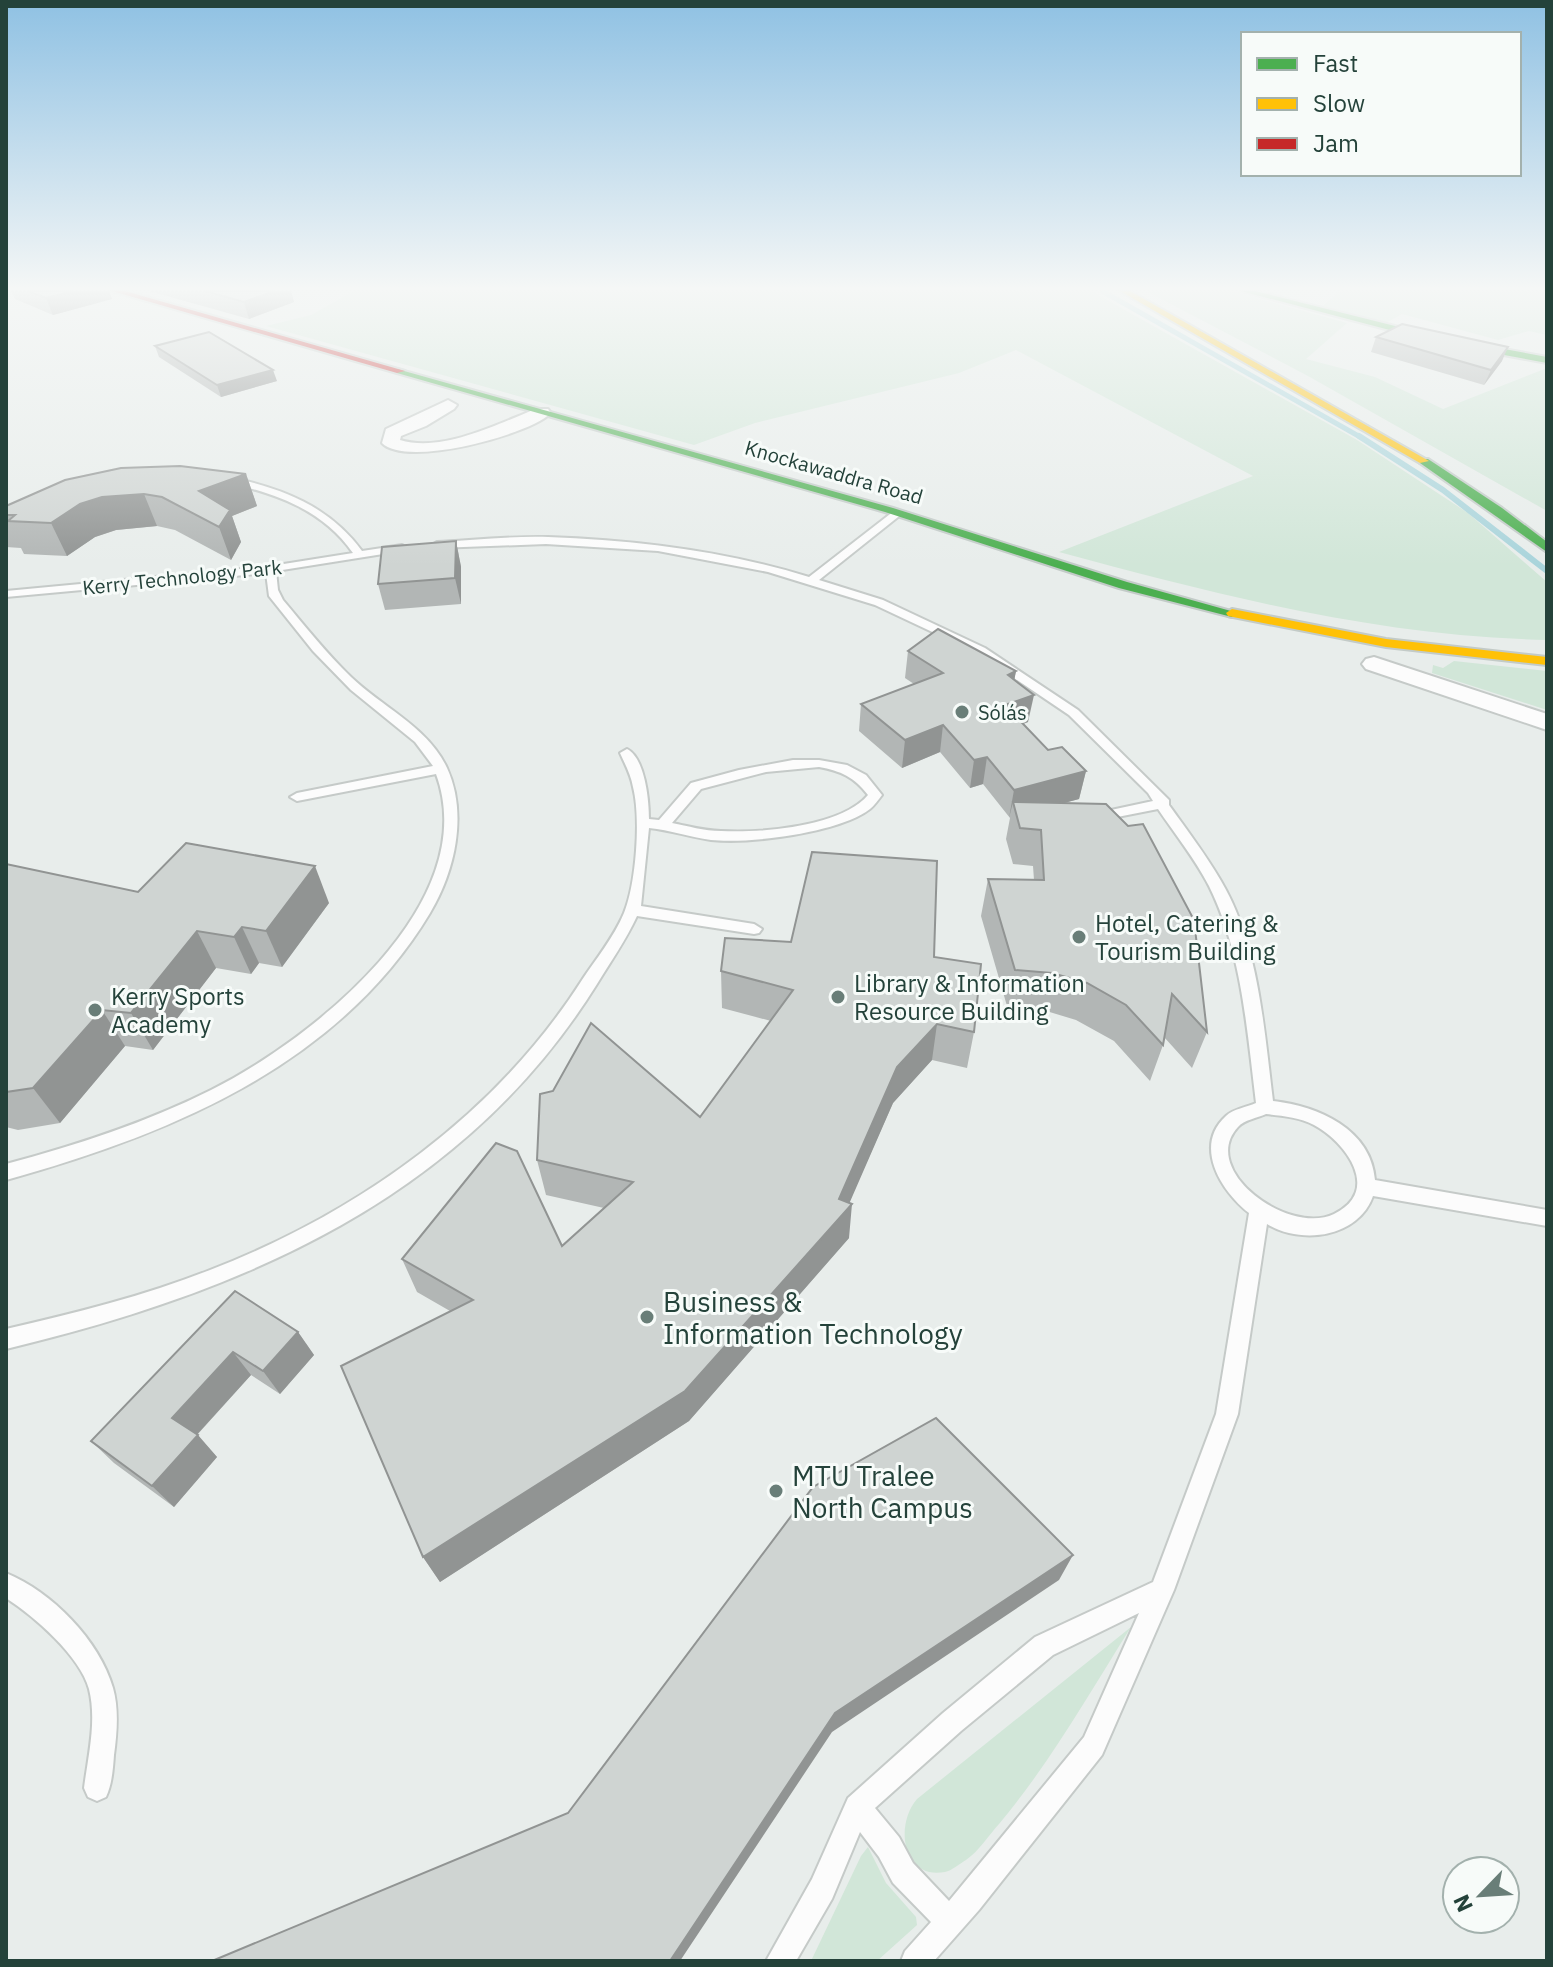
<svg xmlns="http://www.w3.org/2000/svg" width="1553" height="1967" font-family="'IBM Plex Sans',sans-serif">
  <style>
    .green { fill: #d1e6d8 }
    .lines { fill: none; stroke-linecap: round; stroke-linejoin: round }
    .stream-far1 { stroke: #a9d4db; stroke-width: 5 }
    .stream { stroke: #a9d4db; stroke-width: 6 }
    .lane-casing { stroke: #c5cac8; stroke-width: 4 }
    .street-casing { stroke: #c5cac8; stroke-width: 4 }
    .fast-casing { stroke: #c3cbc8; stroke-width: 4 }
    .slow-casing { stroke: #c3cbc8; stroke-width: 4 }
    .jam-casing { stroke: #c3cbc8; stroke-width: 4 }
    .lane { fill: #fcfcfc; fill-rule: evenodd }
    .street { fill: #fcfcfc; fill-rule: evenodd }
    .fast { fill: #4caf50; fill-rule: evenodd }
    .slow { fill: #ffc107; fill-rule: evenodd }
    .jam { fill: #c62828; fill-rule: evenodd }
    .wall { fill: #b2b6b5 }
    .shaded-wall { fill: #919493 }
    .building { fill: #cfd4d2; stroke: #919493; stroke-width: 2 }
    .poi-dot { fill: #697e78; stroke: #f7fbf9; stroke-width: 3 }
    .labels { text-anchor: middle; dominant-baseline: central; stroke-width: 6; stroke-linejoin: round; paint-order: stroke }
    .far-street-label { font-size: 20px; fill: #24423a; stroke: #f7fbf9 }
    .far-poi-label { font-size: 20px; fill: #24423a; stroke: #f7fbf9; text-anchor: start }
    .poi-label { font-size: 24px; fill: #24423a; stroke: #f7fbf9; text-anchor: start }
    .near-poi-label { font-size: 28px; fill: #24423a; stroke: #f7fbf9; text-anchor: start }
  </style>
  <rect width="100%" height="100%" fill="#e8edeb"/>
  <g class="green">
    <path d="M354,291h737l266,149 111,73 79,69v58c-172,-4 -324,-44 -488,-88l194,-76 -237,-126 -57,23 -204,50 -61,22 -428,-119 45,-11z"/>
    <path d="M1146,291h85l116,32 -41,36 69,18 68,32 104,-41v143l-239,-135z"/>
    <path d="M1340,291h207v44l-18,-4 -31,9 -96,-26 -16,9 -63,-17z"/>
    <path d="M1454,661l93,10v39l-115,-37 1,-8 10,3z"/>
    <path d="M1131,1627c-42,67 -81,136 -132,197 -10,11 -20,27 -33,36 -5,3 -15,11 -21,12 -42,8 -51,-46 -28,-73z"/>
    <path d="M868,1847l18,36 30,34 1,8 -40,36h-66l50,-105z"/>
  </g>
  <g class="lines">
    <path class="stream-far1" d="M1102,291l260,147"/>
    <path class="stream" d="M1359,436l84,54 104,81"/>
    <g class="lane-casing">
      <g id="lane">
        <path d="M229,477c53,11 100,29 133,74l40,-6 5,3 -5,3 -126,20 2,19 5,10c22,26 43,53 68,77 31,30 77,50 96,91 21,46 8,103 -17,145 -91,152 -261,222 -424,267v-16c71,-19 139,-41 205,-74 100,-50 273,-186 225,-316l-139,27 -7,-4 7,-4 136,-27 -18,-24 -64,-52 -38,-39 -44,-55 -3,-23 -260,24v-6l265,-25 82,-13c-31,-44 -77,-59 -127,-71l-2,-2z"/>
        <path d="M894,511l9,2 -84,67 64,20 102,48 93,62 91,90v5c18,25 37,50 52,76 38,64 43,148 52,220 45,5 98,28 102,79l172,30v16l-174,-30c-15,42 -72,49 -106,28l-29,190 -64,176 -72,165 -123,155 -45,51h-33l4,-10 26,-29 -38,-39 -14,-26 -19,-25 -28,67 -36,62h-30l46,-82 36,-81 95,-85 92,-76 118,-55 63,-168 33,-201c-28,-22 -56,-67 -23,-97 7,-7 21,-9 30,-13 -9,-72 -14,-151 -47,-217 -14,-27 -34,-52 -51,-77l-61,12 -7,-4 7,-4 56,-12 -5,-8 -79,-78 -92,-62 -102,-48 -107,-33 -110,-21 -112,-7 -109,4 -5,-3 5,-3c37,-2 74,-6 111,-5 88,3 177,14 261,40zM1266,1114c16,2 33,3 48,11 32,17 68,66 20,89 -45,22 -136,-44 -96,-87 6,-7 19,-9 28,-13zM1139,1613l-55,124 -135,164 -36,-38 -14,-26 -24,-29 86,-77 92,-76z"/>
        <path d="M627,749c18,9 22,51 22,70l10,1 32,-37 48,-13 54,-10h26l28,5 19,10 16,20c-4,5 -8,11 -12,14 -31,24 -121,35 -159,31 -21,-3 -41,-10 -62,-12l-8,78 113,18 8,5 -3,4 -5,1 -117,-18c-11,24 -26,45 -40,68 -134,215 -354,308 -591,365v-20c69,-16 138,-33 204,-59 148,-57 286,-155 372,-290 14,-21 32,-43 42,-67 12,-29 17,-95 9,-126 -2,-12 -8,-23 -13,-34zM819,767c22,4 35,10 49,28 -27,32 -107,38 -147,36 -17,0 -33,-5 -49,-8l29,-34 65,-17z"/>
        <path d="M6,1573c46,19 93,67 107,115 6,21 4,45 1,67 -1,14 -2,29 -8,42l-9,4 -9,-4 -4,-9c4,-32 13,-67 5,-99 -9,-33 -55,-73 -83,-91z"/>
      </g>
    </g>
    <g class="street-casing">
      <g id="street">
        <path d="M448,400l9,5 -3,4 -28,17 -25,10 -1,4c42,13 97,-16 136,-31h12l3,4c-22,22 -145,55 -169,30l4,-14z"/>
        <path d="M1374,657l173,57v16l-181,-61 -4,-5 4,-5z"/>
      </g>
    </g>
    <g class="fast-casing">
      <g id="fast">
        <path d="M1241,291h14l184,46 108,20v6l-108,-20z"/>
        <path d="M397,369l496,139 234,74 111,31 -6,4 -113,-29 -234,-76 -488,-139z"/>
        <path d="M1420,459h8l74,49 45,34v10l-127,-89z"/>
      </g>
    </g>
    <g class="slow-casing">
      <g id="slow">
        <path d="M1120,291h10l299,170 -9,2z"/>
        <path d="M1232,609l154,30 161,18v8l-161,-18 -158,-31 -2,-3z"/>
      </g>
    </g>
    <g class="jam-casing">
      <path id="jam" d="M112,291h13l280,80 -8,2z"/>
    </g>
    <use href="#lane" class="lane"/>
    <use href="#street" class="street"/>
    <use href="#fast" class="fast"/>
    <use href="#slow" class="slow"/>
    <use href="#jam" class="jam"/>
  </g>
  <g class="wall">
    <path d="M11,291h98l3,8 -59,16 -38,-16z"/>
    <path d="M149,291h142l3,11 -45,17z"/>
    <path d="M1376,337l126,24 -18,24 -113,-33z"/>
    <path d="M155,346l122,35 -56,16 -62,-40z"/>
    <path d="M246,474l11,32 -25,10 9,26 -10,18 -56,-30 -18,-4 -41,4 -21,7 -28,19 -43,-2 -3,-6 -15,-1v-41z"/>
    <path d="M456,541l5,26v37l-76,6 -7,-26z"/>
    <path d="M908,651l108,20 -2,9 14,42 -5,2 25,26 38,21 -7,28 -16,4 144,229 -15,36 -28,-31 -1,8 -13,36 -36,-40 -38,-21 -33,-10 -36,-4 -26,-90 7,-37 46,1 -1,-14 -20,-2 -7,-25 4,-21 -27,-34 -13,4 -30,-36 -38,16 -43,-37 2,-27 53,-20 -9,-6z"/>
    <path d="M6,864l132,28 191,11 -47,64 -23,-4 -8,11 -35,-6 -63,82 -28,-4 -65,77 -42,7 -12,-3z"/>
    <path d="M934,957l40,75 -7,36 -35,-8 -39,43 -44,99v36l-160,183 -249,161 -17,-25 27,-246 -33,-19 -15,-33 160,-13 42,-38 -58,-13 -9,-35 163,-43 71,-96 -49,-13 -1,-37z"/>
    <path d="M235,1291l63,41 16,23 -34,39 -29,-19 -54,60 20,22 -43,50 -60,-44 -23,-22z"/>
  </g>
  <g class="shaded-wall">
    <path d="M73,291h36l3,8 -59,16 -7,-17z"/>
    <path d="M274,291h17l3,11 -45,17 -5,-17z"/>
    <path d="M1508,347l-6,14 -18,24 7,-15z"/>
    <path d="M273,370l4,11 -56,16 -4,-12z"/>
    <path d="M246,474l11,32 -25,10 9,26 -10,18 -12,-33 5,-8 -13,5 -12,-33z"/>
    <path d="M144,494l13,32 -41,4 -21,7 -28,19 -16,-33 29,-19 22,-7z"/>
    <path d="M456,541l5,26v37l-6,-26z"/>
    <path d="M1016,671l-5,27 -3,-23z"/>
    <path d="M1034,695l-6,27 -27,10 4,-27z"/>
    <path d="M943,725l-3,27 -38,16 3,-28z"/>
    <path d="M987,757l-4,27 -13,4 4,-28z"/>
    <path d="M1086,771l-7,28 -62,17 -4,-14 -4,16 5,-28z"/>
    <path d="M315,866l14,37 -47,64 -16,-36z"/>
    <path d="M242,927l17,36 -8,11 -17,-37z"/>
    <path d="M197,931l19,37 -63,82 -22,-37z"/>
    <path d="M102,1010l23,36 -65,77 -27,-35z"/>
    <path d="M937,1024l-5,36 -39,43 -47,108 6,-7 -3,34 -160,183 -249,161 -17,-25 474,-490z"/>
    <path d="M298,1332l16,23 -34,39 -17,-23z"/>
    <path d="M233,1352l18,23 -59,65 -20,-22z"/>
    <path d="M198,1435l19,22 -43,50 -22,-21z"/>
    <path d="M1073,1555l-14,25 -227,152 -152,229h-10l165,-248z"/>
  </g>
  <g class="building">
    <path d="M28,291h45l-27,7z"/>
    <path d="M205,291h69l-30,11z"/>
    <path d="M1402,324l106,23 -17,23 -115,-33z"/>
    <path d="M209,332l64,38 -56,15 -62,-39z"/>
    <path d="M180,466l66,8 -47,17 31,19 -11,17 -57,-30 -18,-3 -42,3 -22,7 -29,19 -43,-2 7,-6h-9v-9l59,-26 56,-12z"/>
    <path d="M456,541l-1,37 -77,6 4,-37z"/>
    <path d="M938,629l78,42 -8,4 26,20 -29,10 43,45 14,-3 24,24 -72,19 -27,-33 -13,3 -31,-35 -38,15 -44,-36 82,-31 -35,-22z"/>
    <path d="M1013,802l93,2 22,22 15,-2 51,96 13,112 -35,-38 -9,51 -37,-40 -39,-22 -35,-10 -37,-3 -27,-91 56,1 -3,-50 -21,-2z"/>
    <path d="M186,843l129,23 -49,65 -24,-4 -8,10 -37,-6 -66,82 -29,-3 -69,78 -27,4v-228l132,28z"/>
    <path d="M812,852l125,9 -3,96 47,7 -7,68 -37,-8 -40,43 -58,132 13,5 -167,187 -262,166 -82,-191 132,-66 -71,-41 94,-116 21,8 45,95 71,-64 -96,-22 3,-66 13,-3 38,-68 109,94 93,-127 -72,-19 4,-33 66,4z"/>
    <path d="M235,1291l63,41 -35,39 -30,-19 -61,66 26,17 -46,51 -61,-45z"/>
    <path d="M936,1418l137,137 -238,158 -165,248h-458l356,-148 245,-326z"/>
  </g>
  <linearGradient id="sky" x2="0" y2="1"><stop stop-color="#8fc1e3"/><stop offset="0.51" stop-color="#f5f7f6"/><stop offset="1" stop-color="#f5f7f6" stop-opacity="0"/></linearGradient>
  <rect width="1553" height="566" fill="url(#sky)"/>
  <g class="poi-dot">
    <circle cx="962" cy="712" r="8"/>
    <circle cx="1079" cy="937" r="8"/>
    <circle cx="838" cy="997" r="8"/>
    <circle cx="95" cy="1010" r="8"/>
    <circle cx="647" cy="1317" r="8"/>
    <circle cx="776" cy="1491" r="8"/>
  </g>
  <g class="labels">
    <g class="far-street-label">
      <text transform="translate(834 472) rotate(16)">Knockawaddra Road</text>
      <text transform="translate(182 577) rotate(-6)">Kerry Technology Park</text>
    </g>
    <g class="far-poi-label">
      <text x="978" y="712">Sólás</text>
    </g>
    <g class="poi-label">
      <text x="1095" y="923">Hotel, Catering &amp;<tspan x="1095" dy="28">Tourism Building</tspan></text>
      <text x="854" y="983">Library &amp; Information<tspan x="854" dy="28">Resource Building</tspan></text>
      <text x="111" y="996">Kerry Sports<tspan x="111" dy="28">Academy</tspan></text>
    </g>
    <g class="near-poi-label">
      <text x="663" y="1301">Business &amp;<tspan x="663" dy="32">Information Technology</tspan></text>
      <text x="792" y="1475">MTU Tralee<tspan x="792" dy="32">North Campus</tspan></text>
    </g>
  </g>
  <rect width="1553" height="1967" fill="none" stroke="#24423a" stroke-width="16"/>
  <rect x="1241" y="32" width="280" height="144" fill="#f7fbf9" stroke="#a3b1ad" stroke-width="2"/>
  <rect x="1257" y="58" width="40" height="12" fill="#4caf50" stroke="#a3b1ad" stroke-width="2"/>
  <text x="1313" y="72" font-size="24" fill="#24423a">Fast</text>
  <rect x="1257" y="98" width="40" height="12" fill="#ffc107" stroke="#a3b1ad" stroke-width="2"/>
  <text x="1313" y="112" font-size="24" fill="#24423a">Slow</text>
  <rect x="1257" y="138" width="40" height="12" fill="#c62828" stroke="#a3b1ad" stroke-width="2"/>
  <text x="1313" y="152" font-size="24" fill="#24423a">Jam</text>
  <g transform="translate(1481 1895) rotate(245)"><circle r="38" fill="#f7fbf9" stroke="#a3b1ad" stroke-width="2"/>
  <path d="M0-6L14 30L0 20L-14 30Z" fill="#697e78"/>
  <text y="-12" font-size="22" font-weight="bold" text-anchor="middle" fill="#24423a">N</text>
  </g>
</svg>
